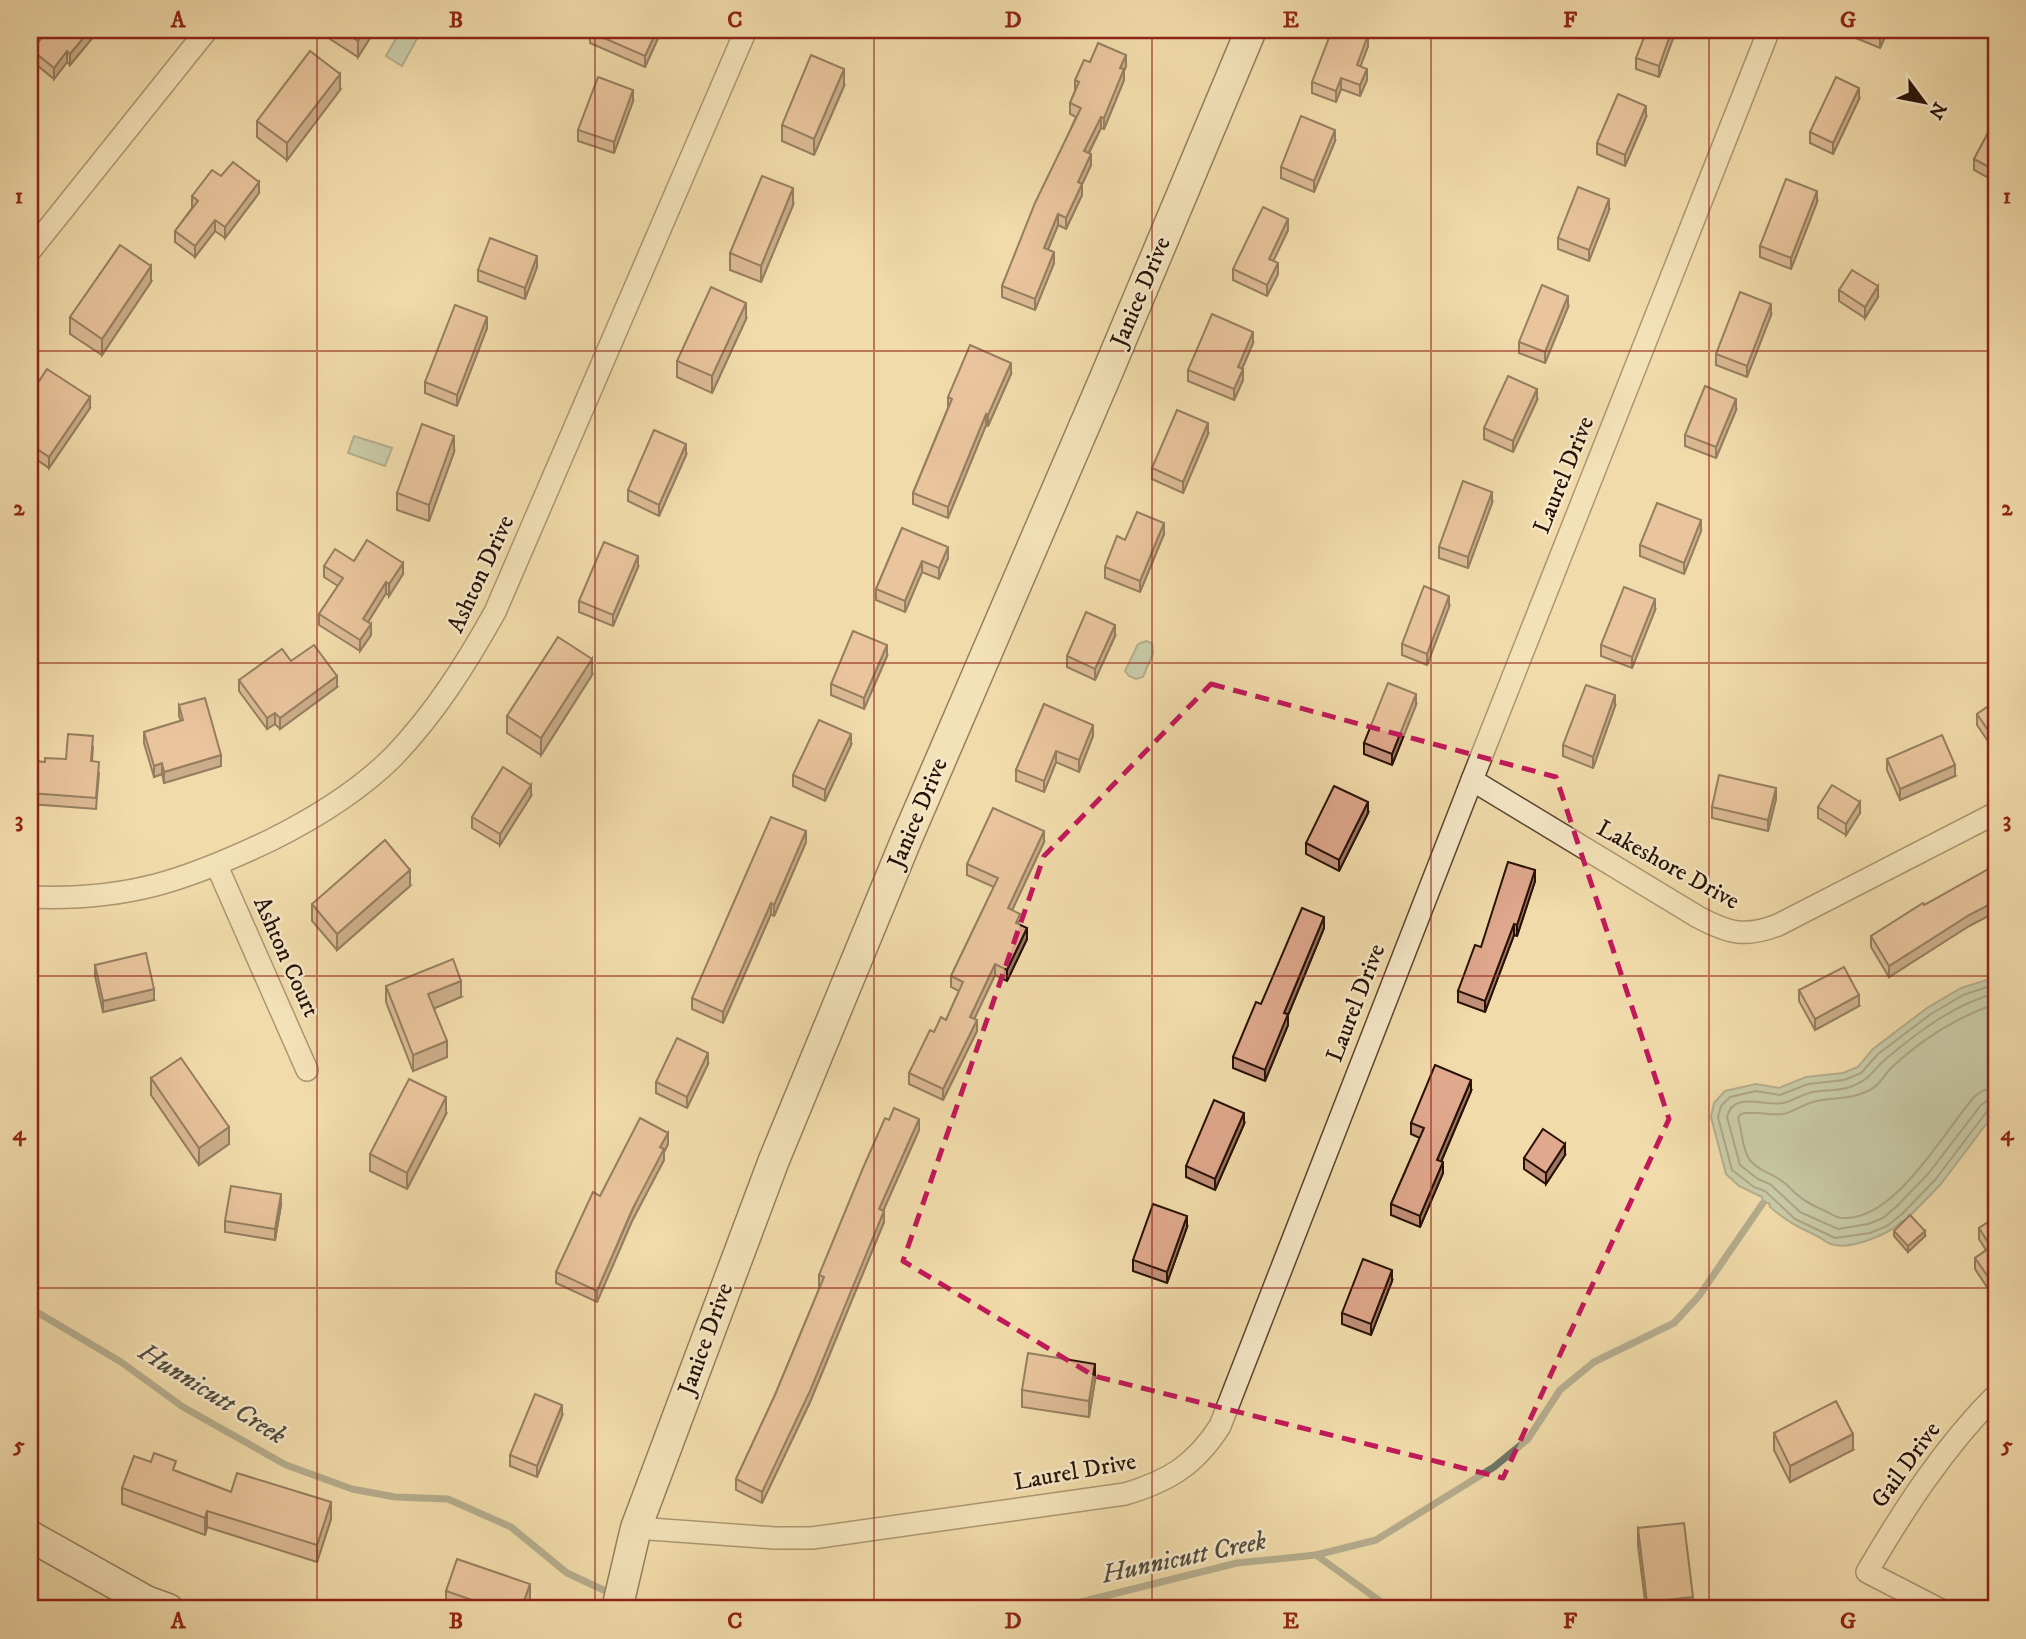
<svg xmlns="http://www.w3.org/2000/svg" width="2026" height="1639" font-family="'IM FELL DW Pica',serif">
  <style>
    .water { fill: #9bbbac; stroke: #6d776a; stroke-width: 2 }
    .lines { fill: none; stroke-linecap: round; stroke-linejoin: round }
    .shore { stroke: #61665a; stroke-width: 2 }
    .stream { stroke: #6d776a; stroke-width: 7 }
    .street-casing { stroke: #5a4430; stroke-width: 24 }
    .secondary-casing { stroke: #271107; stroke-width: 33 }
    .street { stroke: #f6e8c8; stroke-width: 21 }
    .secondary { stroke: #f6e8c8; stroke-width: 30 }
    .wall { fill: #c19079; stroke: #271107; stroke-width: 2 }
    .shaded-wall { fill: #9d7663; stroke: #271107; stroke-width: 2 }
    .building { fill: #e0a88d; stroke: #271107; stroke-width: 2 }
    .marked { fill: none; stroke: #c2185b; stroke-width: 5; stroke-dasharray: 14 9; stroke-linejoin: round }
    .grid { fill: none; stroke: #8f2418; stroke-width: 2; stroke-opacity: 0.55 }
    .labels { text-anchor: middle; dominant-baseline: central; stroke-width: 5; stroke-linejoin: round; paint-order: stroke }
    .street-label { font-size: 24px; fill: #271107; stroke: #f6e8c8 }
    .water-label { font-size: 26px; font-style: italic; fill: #504c41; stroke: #f6e8c8 }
    .neatline { fill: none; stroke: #8f2418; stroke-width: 2.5 }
    .grid-label { font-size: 23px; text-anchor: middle; font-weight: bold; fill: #8f2418 }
  </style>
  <rect width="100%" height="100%" fill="#f1dbaa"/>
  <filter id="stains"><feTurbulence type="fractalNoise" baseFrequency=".00286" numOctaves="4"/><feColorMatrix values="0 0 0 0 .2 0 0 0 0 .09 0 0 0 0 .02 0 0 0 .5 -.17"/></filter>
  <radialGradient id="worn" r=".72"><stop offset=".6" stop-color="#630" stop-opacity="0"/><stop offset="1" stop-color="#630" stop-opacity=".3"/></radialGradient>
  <g class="water">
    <path d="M401,30h9l9,5 -17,31 -16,-10z"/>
    <path d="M354,436l38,12 -7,18 -37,-13z"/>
    <path d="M1146,641l6,2 1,10 -10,24 -7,2 -7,-3 -4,-5 13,-27z"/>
    <path d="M1996,977v134l-56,74 -35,36h-3c-12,13 -53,30 -71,23 -5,-1 -9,-6 -14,-8 -21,-10 -29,-14 -47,-29l-1,-4h-6l-1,-6 -23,-11 -13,-12 -15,-57 3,-14 11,-12 31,-7 23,4 27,-11 37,-4 15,-6 15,-18 54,-41 34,-20z"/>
  </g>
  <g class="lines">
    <g class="shore">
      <path d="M1996,984l-33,11 -32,19 -53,40 -17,19 -17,7 -36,4 -28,11 -24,-4 -26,6 -9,9 -3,11 14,53 22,17 11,4 30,28 40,19 35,-5 17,-7 15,-12 33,-34 53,-70 8,-3"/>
      <path d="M1996,993c-41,11 -77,38 -109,65 -16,13 -15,21 -37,29 -12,4 -25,3 -37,5 -11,2 -20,9 -30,11 -18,4 -50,-13 -56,14l13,48 18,14 12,5 30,28 38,17 30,-5 15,-6 14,-12 31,-32 53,-69 7,-5 8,-2"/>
      <path d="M1996,1004c-38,12 -75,36 -104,63 -8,8 -12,18 -22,23 -19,10 -38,7 -57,12 -11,3 -20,10 -30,12 -15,2 -27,-4 -42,0l-3,4c4,12 4,30 11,41 9,13 28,15 39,27 10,11 20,18 35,24 6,2 13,8 19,8 53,4 102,-87 133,-122l9,-6 12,-2"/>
    </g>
    <g class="stream">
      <path d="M30,1308l91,54 62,45 103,58 66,24 43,8 53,2 63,28 56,46 45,21"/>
      <path d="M1316,1555l75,54"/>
      <path d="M626,1601l19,8"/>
      <path d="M1053,1609l184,-46 79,-8 60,-15 118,-73 34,-28 32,-49 34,-28 80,-39 25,-27 64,-93"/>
    </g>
    <g class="street-casing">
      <g id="street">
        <path d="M30,251l177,-221"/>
        <path d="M1472,780l226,137c30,16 47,21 80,8l218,-112"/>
        <path d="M217,866l90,204"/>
        <path d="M30,897c96,4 155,-16 241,-57 44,-22 88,-49 123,-84 41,-43 72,-92 101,-144l251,-582"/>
        <path d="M636,1528l139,10h37l313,-44c44,-13 70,-29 95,-68l252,-646 297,-750"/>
        <path d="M1939,1609l-72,-37c37,-63 77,-125 129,-177"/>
      </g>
    </g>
    <g class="secondary-casing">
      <g id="secondary">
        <path d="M30,1536l116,65 22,8"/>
        <path d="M617,1609l19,-81 138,-368 133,-322 198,-460 146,-348"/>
      </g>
    </g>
    <use href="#street" class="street"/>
    <use href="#secondary" class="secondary"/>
  </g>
  <g class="wall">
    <path d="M48,30h51l-29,35 -3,-3 -13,17 -22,-18v-11z"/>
    <path d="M330,30h45l-17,27 -28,-18z"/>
    <path d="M659,30v6l-14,31 -55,-24v-11z"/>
    <path d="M1676,30l-17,47 -23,-8v-11z"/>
    <path d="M1851,30h37l-8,18 -29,-12z"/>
    <path d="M1368,38v8l-8,20 7,14 -7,16 -19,-7 -5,13 -24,-9v-11z"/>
    <path d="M1090,62l36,4 -2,5v9l-20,49 -3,-1 -12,25 2,12 -9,19v11l-16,34 -8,-4 -10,25 6,13 -19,47 -33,-13v-11l74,-169 -6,-3v-11l5,-12v-11z"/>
    <path d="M844,86l-30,69 -32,-14v-16z"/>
    <path d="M340,90l-53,70 -30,-23v-16z"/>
    <path d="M1859,99l-26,55 -23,-11v-11z"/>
    <path d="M633,101l-19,52 -36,-12v-11z"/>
    <path d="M1646,117l-21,49 -28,-12v-11z"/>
    <path d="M1996,118v64l-22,-12v-11z"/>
    <path d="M1335,141l-21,51 -33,-14v-11z"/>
    <path d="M221,176l38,17 -34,45 -10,-7 -20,26 -20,-15v-11l17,-23v-12z"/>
    <path d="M1817,202l-26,67 -31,-12v-11z"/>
    <path d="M793,205l-32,77 -31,-12v-17z"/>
    <path d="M1609,210l-20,51 -31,-12v-11z"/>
    <path d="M1288,230l-15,31 5,13 -11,22 -34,-16v-11z"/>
    <path d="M537,267l-12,32 -47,-18v-11z"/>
    <path d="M151,282l-49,73 -32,-21v-17z"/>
    <path d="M1839,290l39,7 -13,21 -26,-17z"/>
    <path d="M1568,307l-23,56 -26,-10v-11z"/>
    <path d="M1771,315l-24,62 -31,-12v-11z"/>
    <path d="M746,319l-34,74 -35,-16v-16z"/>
    <path d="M487,328l-30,78 -32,-13v-11z"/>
    <path d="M1253,343l-11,26 1,11 -9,20 -46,-19v-11z"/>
    <path d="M1011,374l-23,52 -2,-1 -38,93 -35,-14v-11l35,-85v-11z"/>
    <path d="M30,395l60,13 -41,60 -19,-13z"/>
    <path d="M1537,400l-24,52 -29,-13v-11z"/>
    <path d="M1736,410l-20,48 -31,-12v-11z"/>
    <path d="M1208,434l-25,59 -31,-14v-11z"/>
    <path d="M454,452l-25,69 -32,-11v-17z"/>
    <path d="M686,455l-27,61 -31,-15v-11z"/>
    <path d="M1492,503l-24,65 -29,-10v-11z"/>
    <path d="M902,528l46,30 -9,21 -17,-7 -17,40 -29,-12v-11z"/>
    <path d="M1701,531l-17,43 -44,-18v-11z"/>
    <path d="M1164,534l-24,58 -35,-14v-11l20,-27z"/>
    <path d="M354,561l49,13 -14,22 -3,-3 -18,29 3,13 -11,16 -41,-26v-11l19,-28 -14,-9v-11z"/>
    <path d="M638,567l-25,59 -34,-14v-11z"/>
    <path d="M1449,607l-22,58 -25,-10v-11z"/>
    <path d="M1655,610l-23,58 -31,-12v-11z"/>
    <path d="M1115,636l-20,44 -28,-13v-11z"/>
    <path d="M887,656l-23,53 -33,-14v-11z"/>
    <path d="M592,675l-51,80 -34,-22v-17z"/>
    <path d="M239,680l98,7 -57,42 -5,-5 -8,5 -28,-38z"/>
    <path d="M1996,701l-2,49 -17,-25v-11z"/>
    <path d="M1044,704l49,32 -14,36 -23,-10 -12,30 -28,-11v-11z"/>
    <path d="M179,705l42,61 -57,17 -2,-9 -8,3 -10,-34v-11l37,-11 -2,-5z"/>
    <path d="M1416,705l-24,60 -28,-11v-11z"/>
    <path d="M1615,706l-22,62 -30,-12v-11z"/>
    <path d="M851,745l-26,56 -32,-15v-11z"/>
    <path d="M93,747l-1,14 7,12 -3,36 -66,-5v-43l15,1 21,-3z"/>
    <path d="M1887,759l68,17 -55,24 -13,-30z"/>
    <path d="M531,796l-31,49 -28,-17v-11z"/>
    <path d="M1776,799l-8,32 -56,-13v-11z"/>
    <path d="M1818,807l42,6 -14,22 -28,-17z"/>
    <path d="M1368,813l-29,58 -33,-17v-11z"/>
    <path d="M806,842l-32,74 -3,-2 -48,109 -31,-14v-11z"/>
    <path d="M1044,842l-32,68 15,29 -20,42 -12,-6 -21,44 3,12 -34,69 -34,-16v-11l25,-41 12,-12 13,-29 -8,-4v-11l43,-89 -27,-12v-11z"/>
    <path d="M1996,870v42l-27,14 -80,51 -18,-30v-11l53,-31z"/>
    <path d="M1535,881l-18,55 -3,-1 -29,77 -27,-10v-11l23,-44z"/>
    <path d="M410,886l-73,64 -25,-29v-17z"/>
    <path d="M1324,928l-36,87v10l-23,56 -32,-13v-11l28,-53z"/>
    <path d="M95,965l59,35 -51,12 -8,-36z"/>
    <path d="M386,986l75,11 -27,11 13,49 -34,14 -27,-69z"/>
    <path d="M1799,990l60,16 -44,24 -16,-29z"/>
    <path d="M708,1064l-21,44 -31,-15v-11z"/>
    <path d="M151,1078l78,66 -30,21 -48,-70z"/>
    <path d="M1471,1091l-30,71 2,11 -23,54 -29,-12v-11l29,-66 -9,-4v-11z"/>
    <path d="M446,1114l-39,75 -37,-18v-17z"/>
    <path d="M1244,1124l-29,66 -29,-13v-11z"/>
    <path d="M919,1130l-36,81 1,11 -74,180 -48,101 -26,-13v-11l39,-84 45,-108 -1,-1v-11z"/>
    <path d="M668,1144l-4,8v8l-32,61 -35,81 -41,-19v-11l44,-76z"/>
    <path d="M1565,1155l-19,29 -22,-15v-11z"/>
    <path d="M281,1205l-6,35 -50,-8v-11z"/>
    <path d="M1996,1217l-7,73 -14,-21v-11l11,-8 -7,-11v-11z"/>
    <path d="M1187,1227l-20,56 -34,-12v-11z"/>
    <path d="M1894,1231l31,5 -17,16 -14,-16z"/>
    <path d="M1392,1281l-21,54 -29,-11v-11z"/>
    <path d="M1095,1380l-6,37 -67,-10v-17z"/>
    <path d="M562,1416l-25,61 -27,-11v-11z"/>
    <path d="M1774,1433l79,17 -63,32 -16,-32z"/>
    <path d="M176,1471l55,21 100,27 -14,43 -110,-35 -2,8 -83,-31v-16z"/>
    <path d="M1638,1528l55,69v12h-47l-8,-64z"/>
    <path d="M446,1591l84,9 -3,9h-76l-5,-1z"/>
  </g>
  <g class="shaded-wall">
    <path d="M90,30h9l-29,35v-11z"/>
    <path d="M365,30h10l-17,27v-16z"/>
    <path d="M657,30h2v6l-14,31v-11z"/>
    <path d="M1367,30h5l-4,8v8l-11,30v-11z"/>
    <path d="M1672,30h4l-17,47v-11z"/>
    <path d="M1883,30h5l-8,18v-11z"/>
    <path d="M67,51v11l-13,17v-11z"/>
    <path d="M1126,55v11l-2,5v9l-20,49v-11l16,-50z"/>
    <path d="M844,69v17l-30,69v-16z"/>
    <path d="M1367,69v11l-7,16v-11z"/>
    <path d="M340,74v16l-53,70v-17z"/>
    <path d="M1341,78v11l-5,13v-11z"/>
    <path d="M1859,88v11l-26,55v-11z"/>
    <path d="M633,90v11l-19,52v-11z"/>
    <path d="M1646,106v11l-21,49v-11z"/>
    <path d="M1101,117v11l-17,34v-11z"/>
    <path d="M1335,130v11l-21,51v-11z"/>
    <path d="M1091,154v11l-13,28v-11z"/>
    <path d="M259,182v11l-34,45v-11z"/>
    <path d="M1082,184v11l-16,34v-11z"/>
    <path d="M793,188v17l-32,77v-16z"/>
    <path d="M1817,191v11l-26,67v-11z"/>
    <path d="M1609,199v11l-20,51v-11z"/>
    <path d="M1058,214v11l-14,34v-11z"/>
    <path d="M1288,219v11l-19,40v-11z"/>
    <path d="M215,220v11l-20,26v-11z"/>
    <path d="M1054,252v11l-19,47v-11z"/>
    <path d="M537,256v11l-12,32v-11z"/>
    <path d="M1278,263v11l-11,22v-11z"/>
    <path d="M151,266v16l-49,73v-16z"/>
    <path d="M1878,286v11l-13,21v-11z"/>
    <path d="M1568,296v11l-23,56v-11z"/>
    <path d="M746,303v16l-34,74v-17z"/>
    <path d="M1771,304v11l-24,62v-11z"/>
    <path d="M487,317v11l-30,78v-11z"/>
    <path d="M1253,332v11l-15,35v-11z"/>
    <path d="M1011,363v11l-23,52v-11z"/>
    <path d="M1243,369v11l-9,20v-11z"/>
    <path d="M1537,389v11l-24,52v-11z"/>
    <path d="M90,397v11l-41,60v-11z"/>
    <path d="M1736,399v11l-20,48v-11z"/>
    <path d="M986,414v11l-38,93v-11z"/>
    <path d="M1208,423v11l-25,59v-11z"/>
    <path d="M454,436v16l-25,69v-16z"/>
    <path d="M686,444v11l-27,61v-11z"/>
    <path d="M1492,492v11l-24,65v-11z"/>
    <path d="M1701,520v11l-17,43v-11z"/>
    <path d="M1164,523v11l-24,58v-11z"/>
    <path d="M948,547v11l-9,21v-11z"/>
    <path d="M638,556v11l-25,59v-11z"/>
    <path d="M922,561v11l-17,40v-11z"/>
    <path d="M403,563v11l-14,22v-12z"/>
    <path d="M386,582v11l-23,37v-11z"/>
    <path d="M1449,596v11l-22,58v-11z"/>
    <path d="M1655,599v11l-23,58v-11z"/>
    <path d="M371,624v11l-11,16v-11z"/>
    <path d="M1115,625v11l-20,44v-11z"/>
    <path d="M887,645v11l-23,53v-11z"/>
    <path d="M592,659v16l-51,80v-17z"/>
    <path d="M337,676v11l-57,42v-11z"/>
    <path d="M1416,694v11l-24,60v-11z"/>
    <path d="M1615,695v11l-22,62v-11z"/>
    <path d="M275,713v11l-8,5v-11z"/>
    <path d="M1093,725v11l-14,36v-12z"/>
    <path d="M851,734v11l-26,56v-11z"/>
    <path d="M1996,737v11l-2,2v-11z"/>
    <path d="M1056,751v11l-12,30v-11z"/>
    <path d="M221,755v11l-57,17v-11z"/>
    <path d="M162,763v11l-8,3v-11z"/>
    <path d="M1955,765v11l-55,24v-11z"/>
    <path d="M531,785v11l-31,49v-11z"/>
    <path d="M1776,788v11l-8,32v-11z"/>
    <path d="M1368,802v11l-29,58v-11z"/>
    <path d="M1860,802v11l-14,22v-11z"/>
    <path d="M806,831v11l-32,74v-11z"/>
    <path d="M1044,831v11l-36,77v-11z"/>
    <path d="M410,870v16l-73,64v-16z"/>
    <path d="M1535,870v11l-18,55v-11z"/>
    <path d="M1996,901v11l-27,14 -80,51v-11l80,-51z"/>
    <path d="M771,903v11l-48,109v-11z"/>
    <path d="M1324,917v11l-36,87v10l-23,56v-11l19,-57z"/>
    <path d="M1514,924v11l-29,77v-11z"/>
    <path d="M1027,928v11l-20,42v-11z"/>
    <path d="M995,964v11l-25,53v-11z"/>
    <path d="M461,981v16l-33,14v-17z"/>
    <path d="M154,989v11l-51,12v-11z"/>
    <path d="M1859,995v11l-44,24v-11z"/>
    <path d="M977,1020v11l-34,69v-11z"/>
    <path d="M447,1041v16l-34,14v-16z"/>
    <path d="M708,1053v11l-21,44v-11z"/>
    <path d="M1471,1080v11l-34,80v-11z"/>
    <path d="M446,1097v17l-39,75v-16z"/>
    <path d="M1244,1113v11l-29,66v-11z"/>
    <path d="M919,1119v11l-40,90v-11z"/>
    <path d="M229,1127v17l-30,21v-17z"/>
    <path d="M668,1133v11l-4,8v8l-32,61 -35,81v-11l63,-144z"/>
    <path d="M1565,1144v11l-19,29v-11z"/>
    <path d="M1443,1162v11l-23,54v-11z"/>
    <path d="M281,1194v11l-6,35v-11z"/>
    <path d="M884,1211v11l-74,180 -48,101v-11z"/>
    <path d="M1187,1216v11l-20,56v-11z"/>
    <path d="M1925,1231v5l-17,16v-6z"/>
    <path d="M1392,1270v11l-21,54v-11z"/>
    <path d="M1996,1273v11l-7,6v-12z"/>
    <path d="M1095,1364v16l-6,37v-16z"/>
    <path d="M562,1405v11l-25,61v-11z"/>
    <path d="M1853,1434v16l-63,32v-16z"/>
    <path d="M331,1502v17l-14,43v-17z"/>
    <path d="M207,1511v16l-2,8v-17z"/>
    <path d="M530,1584v16l-3,9h-6z"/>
  </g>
  <g class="building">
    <path d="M48,30h42l-20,24 -3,-3 -13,17 -22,-18z"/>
    <path d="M341,30h24l-7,11z"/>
    <path d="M590,30h67l-12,26 -55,-24z"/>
    <path d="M1332,30h35l-2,3 3,2 -11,30 10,4 -7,16 -19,-7 -5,13 -24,-9z"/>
    <path d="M1647,30h25l-13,36 -23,-8z"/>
    <path d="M1862,30h21l-3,7z"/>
    <path d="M1098,43l28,12 -6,13 4,1 -20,49 -3,-1 -17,34 7,3 -13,28 4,2 -16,34 -8,-4 -14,34 10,4 -19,47 -33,-13 33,-83 46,-95 -11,-5 9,-21 -4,-2 9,-20 6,2z"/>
    <path d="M310,51l30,23 -53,69 -30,-22z"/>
    <path d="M811,55l33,14 -30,70 -32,-14z"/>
    <path d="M598,77l35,13 -19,52 -36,-12z"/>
    <path d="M1836,77l23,11 -26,55 -23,-11z"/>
    <path d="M1618,94l28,12 -21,49 -28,-12z"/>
    <path d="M1301,116l34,14 -21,51 -33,-14z"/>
    <path d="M1996,118v53l-22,-12z"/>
    <path d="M233,162l26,20 -34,45 -10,-7 -20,26 -20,-15 23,-30 -6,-5 20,-26 9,6z"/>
    <path d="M762,176l31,12 -32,78 -31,-13z"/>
    <path d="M1786,179l31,12 -26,67 -31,-12z"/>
    <path d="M1578,187l31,12 -20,51 -31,-12z"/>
    <path d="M1263,207l25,12 -19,40 9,4 -11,22 -34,-16z"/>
    <path d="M490,238l47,18 -12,32 -47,-18z"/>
    <path d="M120,245l31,21 -49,73 -32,-22z"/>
    <path d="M1852,270l26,16 -13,21 -26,-17z"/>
    <path d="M1542,285l26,11 -23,56 -26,-10z"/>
    <path d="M711,287l35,16 -34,73 -35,-15z"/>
    <path d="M1740,292l31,12 -24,62 -31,-12z"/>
    <path d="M455,305l32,12 -30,78 -32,-13z"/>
    <path d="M1212,314l41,18 -15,35 5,2 -9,20 -46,-19z"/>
    <path d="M970,345l41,18 -23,52 -2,-1 -38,93 -35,-14 39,-94 -4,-2z"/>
    <path d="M47,369l43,28 -41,60 -19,-13v-49z"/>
    <path d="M1508,376l29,13 -24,52 -29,-13z"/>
    <path d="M1705,386l31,13 -20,48 -31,-12z"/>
    <path d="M1177,410l31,13 -25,59 -31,-14z"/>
    <path d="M422,424l32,12 -25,69 -32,-12z"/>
    <path d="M654,430l32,14 -27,61 -31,-15z"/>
    <path d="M1463,481l29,11 -24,65 -29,-10z"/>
    <path d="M1657,503l44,17 -17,43 -44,-18z"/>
    <path d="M1137,512l27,11 -24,58 -35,-14 12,-31 8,4z"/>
    <path d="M902,528l46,19 -9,21 -17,-7 -17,40 -29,-12z"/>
    <path d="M367,540l36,23 -14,21 -3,-2 -23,37 8,5 -11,16 -41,-26 24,-36 -19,-12 11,-17 19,12z"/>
    <path d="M604,542l34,14 -25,59 -34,-14z"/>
    <path d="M1424,586l25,10 -22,58 -25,-10z"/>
    <path d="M1624,587l31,12 -23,58 -31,-12z"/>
    <path d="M1086,612l29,13 -20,44 -28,-13z"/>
    <path d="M853,631l34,14 -23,53 -33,-14z"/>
    <path d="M558,637l34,22 -51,79 -34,-22z"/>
    <path d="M314,645l23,31 -57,42 -5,-5 -8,5 -28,-38 43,-31 9,12z"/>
    <path d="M1388,683l28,11 -24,60 -28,-11z"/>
    <path d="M1586,685l29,10 -22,62 -30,-12z"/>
    <path d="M205,698l16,57 -57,17 -2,-9 -8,3 -10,-34 39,-12 -4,-15z"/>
    <path d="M1996,701v36l-2,2 -17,-25z"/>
    <path d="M1044,704l49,21 -14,35 -23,-9 -12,30 -28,-11z"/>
    <path d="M819,720l32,14 -26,56 -32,-15z"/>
    <path d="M68,734l25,2 -2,25 8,1 -3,36 -66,-5v-32l15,1v-4l21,1z"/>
    <path d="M1942,735l13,30 -55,24 -13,-30z"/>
    <path d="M503,767l28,18 -31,49 -28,-17z"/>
    <path d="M1719,775l57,13 -8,32 -56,-13z"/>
    <path d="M1832,785l28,17 -14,22 -28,-17z"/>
    <path d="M1334,786l34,16 -29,58 -33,-17z"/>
    <path d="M993,808l51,23 -36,77 12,6 -4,9 11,5 -20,42 -12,-6 -25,53 7,3 -34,69 -34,-16 21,-43 4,2 7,-15 5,3 17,-38 -12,-6 47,-98 -31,-14z"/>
    <path d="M771,817l35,14 -32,74 -3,-2 -48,109 -31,-14z"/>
    <path d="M385,840l25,30 -73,64 -25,-30z"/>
    <path d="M1508,862l27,8 -18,55 -3,-1 -29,77 -27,-10 17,-46 6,2z"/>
    <path d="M1994,866l2,4v31l-27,14 -80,51 -18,-30 52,-33 1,2z"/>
    <path d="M1302,908l22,9 -40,96 4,1 -23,56 -32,-13 23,-55 5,2z"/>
    <path d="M146,953l8,36 -51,12 -8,-36z"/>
    <path d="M453,959l8,22 -33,13 19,47 -34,14 -27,-69z"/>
    <path d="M1844,967l15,28 -44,24 -16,-29z"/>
    <path d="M677,1038l31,15 -21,44 -31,-15z"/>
    <path d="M181,1058l48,69 -30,21 -48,-70z"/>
    <path d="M1435,1065l36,15 -34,80 6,2 -23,54 -29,-12 33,-76 -13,-5z"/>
    <path d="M409,1079l37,18 -39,76 -37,-19z"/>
    <path d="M1214,1100l30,13 -29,66 -29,-13z"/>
    <path d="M894,1108l25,11 -40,90 5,2 -74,180 -48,101 -26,-13 39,-84 49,-118 -5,-2 44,-107 22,-50 4,2z"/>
    <path d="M640,1118l28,15 -8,14 4,2 -32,61 -35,81 -41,-19 37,-80 7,4z"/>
    <path d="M1543,1129l22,15 -19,29 -22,-15z"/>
    <path d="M231,1186l50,8 -6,35 -50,-8z"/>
    <path d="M1153,1204l34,12 -20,56 -34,-12z"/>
    <path d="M1910,1215l15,16 -17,15 -14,-15z"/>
    <path d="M1996,1217v56l-7,5 -14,-20 16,-11 -12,-19z"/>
    <path d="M1363,1259l29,11 -21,54 -29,-11z"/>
    <path d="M1028,1353l67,11 -6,37 -67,-11z"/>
    <path d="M535,1394l27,11 -25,61 -27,-11z"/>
    <path d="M1836,1401l17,33 -63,32 -16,-33z"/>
    <path d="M154,1453l22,8 -3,9 58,22 6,-19 94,29 -14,43 -110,-34 -2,7 -83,-30 12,-32 17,6z"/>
    <path d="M1684,1523l9,74 -46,5 -9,-74z"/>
    <path d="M457,1559l73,25 -9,25h-23l-52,-18z"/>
  </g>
  <path d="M0 0H2026V1639H0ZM1211,684l345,93 113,342 -166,359 -409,-102 -191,-115 141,-405z" fill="#f1dbaa" fill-opacity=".55" fill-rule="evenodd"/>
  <path class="marked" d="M1211,684l345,93 113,342 -166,359 -409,-102 -191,-115 141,-405z"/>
  <path class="grid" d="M317,30v1579M595,30v1579M874,30v1579M1152,30v1579M1431,30v1579M1709,30v1579M30,351h1966M30,663h1966M30,976h1966M30,1288h1966"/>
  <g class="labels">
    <g class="street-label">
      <text transform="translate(1141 292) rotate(-67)">Janice Drive</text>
      <text transform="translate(1564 475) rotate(-68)">Laurel Drive</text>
      <text transform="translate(481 574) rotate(-65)">Ashton Drive</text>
      <text transform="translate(918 813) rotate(-67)">Janice Drive</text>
      <text transform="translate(1668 865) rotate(29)">Lakeshore Drive</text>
      <text transform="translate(286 957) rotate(66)">Ashton Court</text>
      <text transform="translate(1356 1003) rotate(-69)">Laurel Drive</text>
      <text transform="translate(706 1339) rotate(-70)">Janice Drive</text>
      <text transform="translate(1906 1465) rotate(-54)">Gail Drive</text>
      <text transform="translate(1075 1472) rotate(-10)">Laurel Drive</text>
    </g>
    <g class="water-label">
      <text transform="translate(212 1394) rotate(32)">Hunnicutt Creek</text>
      <text transform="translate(1184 1558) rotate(-12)">Hunnicutt Creek</text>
    </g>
  </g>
  <rect width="2026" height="1639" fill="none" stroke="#f1dbaa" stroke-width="77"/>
  <g transform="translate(1924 102) rotate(122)" stroke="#f6e8c8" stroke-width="5" paint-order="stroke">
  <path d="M0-5L12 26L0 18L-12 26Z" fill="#271107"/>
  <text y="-10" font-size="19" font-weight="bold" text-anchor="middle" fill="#271107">N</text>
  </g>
  <rect x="38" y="38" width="1950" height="1562" class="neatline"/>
  <g class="grid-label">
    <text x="178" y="27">A</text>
    <text x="456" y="27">B</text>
    <text x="735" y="27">C</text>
    <text x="1013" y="27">D</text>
    <text x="1291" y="27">E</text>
    <text x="1570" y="27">F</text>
    <text x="1848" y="27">G</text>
    <text x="19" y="203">1</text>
    <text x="2007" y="203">1</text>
    <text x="19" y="515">2</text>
    <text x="2007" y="515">2</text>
    <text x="19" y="827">3</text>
    <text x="2007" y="827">3</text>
    <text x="19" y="1140">4</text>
    <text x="2007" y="1140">4</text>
    <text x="19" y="1452">5</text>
    <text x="2007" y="1452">5</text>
    <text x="178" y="1628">A</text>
    <text x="456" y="1628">B</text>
    <text x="735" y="1628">C</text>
    <text x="1013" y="1628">D</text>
    <text x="1291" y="1628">E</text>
    <text x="1570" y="1628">F</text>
    <text x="1848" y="1628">G</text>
  </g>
  <rect width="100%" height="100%" filter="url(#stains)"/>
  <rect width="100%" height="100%" fill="url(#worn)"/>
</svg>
